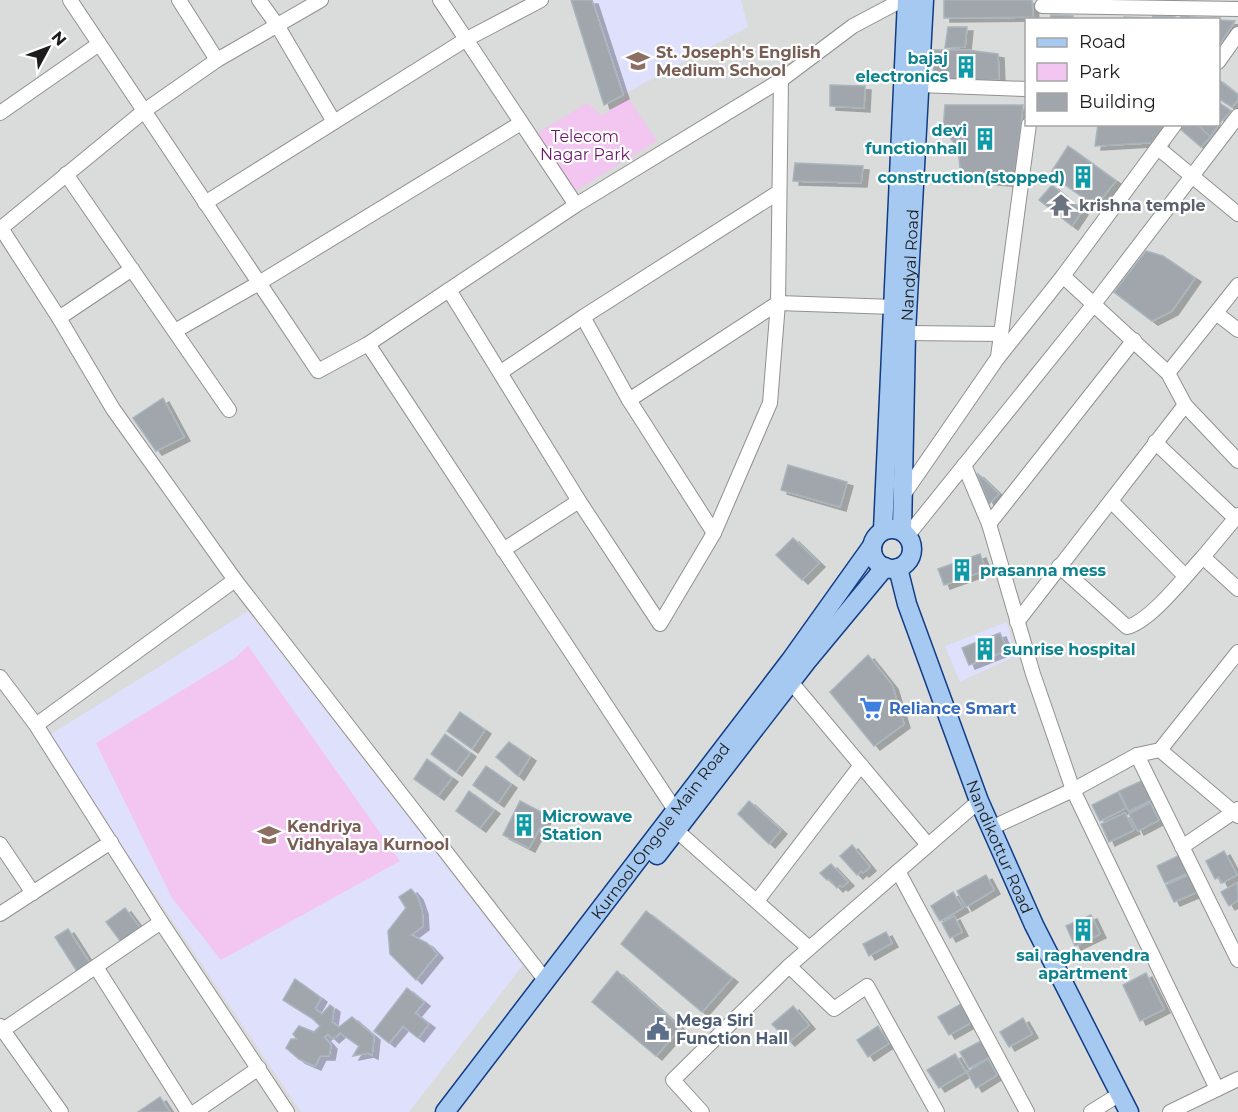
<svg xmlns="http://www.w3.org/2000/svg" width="1238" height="1112" font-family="Montserrat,sans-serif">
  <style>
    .residential { fill: #dadbdb; fill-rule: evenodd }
    .education { fill: #dfe0fb }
    .park { fill: #f3c5f1 }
    .building { fill: #a0a6ab; stroke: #a8b5bd; stroke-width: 1.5; filter: url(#shadow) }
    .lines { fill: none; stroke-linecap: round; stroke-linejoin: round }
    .minor-casing { stroke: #919191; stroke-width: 16 }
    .major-casing { stroke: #113c86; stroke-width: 21 }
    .minor { stroke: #fff; stroke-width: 14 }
    .major { stroke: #a5c9f1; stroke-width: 18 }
    .labels { text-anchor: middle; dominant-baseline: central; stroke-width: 4.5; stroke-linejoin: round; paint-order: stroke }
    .education-label { font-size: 16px; font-weight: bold; fill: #785e54; stroke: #fff; text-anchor: start }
    .culture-label { font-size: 16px; font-weight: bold; fill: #0d838f; stroke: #fff; text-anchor: end }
    .park-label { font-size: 16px; fill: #6f176b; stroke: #fff }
    .worship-label { font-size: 16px; font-weight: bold; fill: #5b616d; stroke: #fff; text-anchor: start }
    .street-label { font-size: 16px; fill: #1d1d1d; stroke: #fff }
    .shop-label { font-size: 16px; font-weight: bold; fill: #366cbe; stroke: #fff; text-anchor: start }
    .service-label { font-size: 16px; font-weight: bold; fill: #4e5e75; stroke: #fff; text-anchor: start }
  </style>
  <defs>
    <filter id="shadow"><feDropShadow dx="6" dy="4" stdDeviation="0" flood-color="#0004"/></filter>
  </defs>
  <rect width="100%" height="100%" fill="#e4e7ed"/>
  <path class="residential" d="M0,0h1238v1112h-1238zM1026,20h192v104h-192z"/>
  <g class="education">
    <path d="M571,0h170l7,27 -144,78z"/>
    <path d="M248,611l275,354 -114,147h-108l-253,-376z"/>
    <path d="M1007,622l8,34 -55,26 -15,-36z"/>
  </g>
  <g class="park">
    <path d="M628,98l29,43 -82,50 -37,-58 49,-30 15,13z"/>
    <path d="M248,646l152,215 -179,99 -49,-62 -76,-155 139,-85z"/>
  </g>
  <g class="building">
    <path d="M571,0h21l31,95 -19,10z"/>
    <path d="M944,0h88l1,17 -89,1z"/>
    <path d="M1051,15l22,1v4h-23z"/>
    <path d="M1153,16l22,1v3h-23z"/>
    <path d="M1181,16l37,4h-38z"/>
    <path d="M1124,17l22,1v2h-22z"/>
    <path d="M1218,20l17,1 -17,26z"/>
    <path d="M948,27h19l-2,20 -20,1z"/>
    <path d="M932,50h35l31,4 1,26h-65z"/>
    <path d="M1218,79l20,16v5l-6,7 -14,-9z"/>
    <path d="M830,85l35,1 -1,22 -34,-2z"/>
    <path d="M1218,102l13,9 -12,13 -1,-1z"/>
    <path d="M945,105h78l-9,78 -53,-5 -3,-31 -15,-17z"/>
    <path d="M1218,123l1,1 -9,13 -13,-13z"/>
    <path d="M1098,124h68l-3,18 -68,4z"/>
    <path d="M1184,124h13l13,13 -9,10 -21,-18z"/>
    <path d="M1068,146l48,35 -21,25 -45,-32z"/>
    <path d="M795,163l68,3 -2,17 -68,-2z"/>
    <path d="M1052,185l30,26 -10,15 -33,-26z"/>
    <path d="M1146,251l17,5 32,22 -23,33 -20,10 -38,-29z"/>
    <path d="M163,398l21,39 -28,14 -23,-33z"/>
    <path d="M788,465l59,17 -7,25 -59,-17z"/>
    <path d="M977,473l22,21 -10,10z"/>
    <path d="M793,538l26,25 -17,17 -26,-25z"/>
    <path d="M980,554l6,16 -42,15 -6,-16z"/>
    <path d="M1000,633l7,17 -38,15 -7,-17z"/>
    <path d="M868,655l24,30 12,39 -30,22 -44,-54z"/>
    <path d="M460,712l25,18 -13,19 -25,-18z"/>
    <path d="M445,734l25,19 -14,19 -25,-18z"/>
    <path d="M509,742l21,15 -12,19 -22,-19z"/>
    <path d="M427,759l25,19 -14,18 -24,-17z"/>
    <path d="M486,766l25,18 -13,19 -25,-18z"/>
    <path d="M1146,779l9,19 -26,13 -10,-20z"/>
    <path d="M469,791l25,19 -14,18 -24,-17z"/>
    <path d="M1118,792l8,16 -26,13 -8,-16z"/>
    <path d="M520,801l27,14 -18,33 -26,-13z"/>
    <path d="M749,801l32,29 -12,14 -31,-30z"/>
    <path d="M1150,803l9,17 -21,11 -9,-17z"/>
    <path d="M1125,813l9,17 -25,12 -8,-18z"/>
    <path d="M852,845l18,22 -7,6 -2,-2 -4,4 -17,-19z"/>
    <path d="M1224,851l13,24 -15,8 -3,-6 -4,2 -9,-18z"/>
    <path d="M1184,853l8,18 -27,12 -8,-17z"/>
    <path d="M831,864l17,18 -6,5 -2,-2 -3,3 -8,-9 -2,1 -7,-7z"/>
    <path d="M986,875l8,15 -28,17 -9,-16z"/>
    <path d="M1189,875l8,17 -23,10 -8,-17z"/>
    <path d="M1237,883l1,17 -9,6 -8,-14z"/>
    <path d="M411,889l6,7 5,14 1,16 -12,9 16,8 10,11 -21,26 -26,-26 -2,-23 18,-23 -7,-11z"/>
    <path d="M953,892l10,16 -23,13 -9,-15z"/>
    <path d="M125,908l15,20 -19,14 -15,-20z"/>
    <path d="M646,911l86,67 -30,34 -81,-68z"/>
    <path d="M1091,915l9,19 -25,12 -9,-20z"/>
    <path d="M954,916l8,16 -12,6 -8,-15z"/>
    <path d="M68,929l23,36 -13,8 -23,-36z"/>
    <path d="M886,932l6,11 -23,13 -6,-12z"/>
    <path d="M617,971l64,57 -25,28 -64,-54z"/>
    <path d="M1146,973l18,36 -24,12 -17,-36z"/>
    <path d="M295,979l26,19 -6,11 7,5 8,-9 4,3 -2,14 7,5 13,-10 22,19 -2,19 -4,-2 -15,3 6,-10 -19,-13 -7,6 -5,-5 -4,3 7,8 -2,11h-9l-5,10 -16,-7 -13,-11 5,-9h6l-4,-5 6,-8 15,6 6,-6 -8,-8 -29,-18z"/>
    <path d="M407,988l17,14 -9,11 14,11 -11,14 -15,-12 -14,17 -15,-12z"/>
    <path d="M961,1004l11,18 -23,13 -11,-18z"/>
    <path d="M793,1006l16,19 -20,17 -17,-18z"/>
    <path d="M1023,1018l9,16 -23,13 -9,-15z"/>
    <path d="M878,1026l11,17 -21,14 -11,-17z"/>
    <path d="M981,1041l9,16 -21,11 -9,-16z"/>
    <path d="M955,1054l11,18 -27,16 -12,-18z"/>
    <path d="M988,1059l9,16 -21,13 -9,-16z"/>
    <path d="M160,1097l10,15h-32z"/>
  </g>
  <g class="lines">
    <g class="minor-casing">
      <g id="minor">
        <path d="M70,0l248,371 50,-27 208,-139 205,-125 72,-54 49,-26"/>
        <path d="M179,0l38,60"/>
        <path d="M259,0l18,25 57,97"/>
        <path d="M440,0l136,205"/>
        <path d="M1042,6l196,3"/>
        <path d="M1218,62l20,-28"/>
        <path d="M919,85l107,4"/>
        <path d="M0,113l99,-69"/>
        <path d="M1158,148l80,66"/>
        <path d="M66,174l163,236"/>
        <path d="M205,203l260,-163 76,-40"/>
        <path d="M1,228l58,90 54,91 122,171"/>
        <path d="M0,229l144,-118 73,-51 104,-60"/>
        <path d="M1063,276l105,97 17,32 53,56"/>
        <path d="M449,290l130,211 81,123 54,-91 56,-130 8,-100 3,-223"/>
        <path d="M1216,313l22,17"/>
        <path d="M583,317l46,83"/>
        <path d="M59,318l73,-49"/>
        <path d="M175,331l84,-48 262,-160"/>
        <path d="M906,333l95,1"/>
        <path d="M368,344l307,466"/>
        <path d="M998,357l31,-233"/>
        <path d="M501,372l82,-55 196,-125"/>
        <path d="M1168,373l70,-88"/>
        <path d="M1155,442l80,76"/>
        <path d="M964,465l25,59 44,150 40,116 144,299"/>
        <path d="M904,494l93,-135 66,-83 112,-152"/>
        <path d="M1111,501l74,75"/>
        <path d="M1238,515l-35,42 35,32"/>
        <path d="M989,524l145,-184"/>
        <path d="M714,533l-85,-133 149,-97 116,4"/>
        <path d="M908,535l186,-231 144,-188"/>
        <path d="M503,550l76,-49"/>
        <path d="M1059,566l68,61c24,-6 58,-51 76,-70"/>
        <path d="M1017,622l168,-217"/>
        <path d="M0,677l36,48 125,197 126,190"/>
        <path d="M791,682l137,163"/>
        <path d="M36,725l199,-145 311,401"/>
        <path d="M1160,750l78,66"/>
        <path d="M1137,755l101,205"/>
        <path d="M991,828l82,-38 64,-35 23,-5 78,-98"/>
        <path d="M676,830l133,118"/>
        <path d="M0,844l33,49"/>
        <path d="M1182,847l56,-38"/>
        <path d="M898,871l129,241"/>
        <path d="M757,901l104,-136"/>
        <path d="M0,914l111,-72"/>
        <path d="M789,966l45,43 33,-23 70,126"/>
        <path d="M96,967l92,145"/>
        <path d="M0,1026l61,86"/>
        <path d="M3,1030l158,-108"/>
        <path d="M195,1112l64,-44"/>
        <path d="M702,1112l-29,-32 116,-114 190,-165"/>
        <path d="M1091,1112l29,-18"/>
        <path d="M1170,1112l68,-33"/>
      </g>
    </g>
    <g class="major-casing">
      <g id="major">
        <circle cx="892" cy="549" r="20"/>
        <path d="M883,530l24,-530"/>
        <path id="s1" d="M902,531l4,-198 18,-333"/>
        <path id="s2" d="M898,568l9,36 72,197 55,124 95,187"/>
        <path d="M657,855l150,-194 78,-94"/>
        <path id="s3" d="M445,1112l345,-451 82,-115"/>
      </g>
    </g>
    <use href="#minor" class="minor"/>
    <use href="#major" class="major"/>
  </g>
  <defs>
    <g id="school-bare" transform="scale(1.8)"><path d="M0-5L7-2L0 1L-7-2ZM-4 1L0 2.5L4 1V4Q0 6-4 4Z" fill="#8d6e63" stroke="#fff" stroke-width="2.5" paint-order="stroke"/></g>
    <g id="building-bare" transform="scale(1.8)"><path d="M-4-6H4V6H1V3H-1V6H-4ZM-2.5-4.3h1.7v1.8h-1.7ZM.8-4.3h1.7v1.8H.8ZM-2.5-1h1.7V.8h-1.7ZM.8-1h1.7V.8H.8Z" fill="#0f9aa8" stroke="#fff" stroke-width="2.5" paint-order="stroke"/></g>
    <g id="temple-bare" transform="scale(1.8)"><path d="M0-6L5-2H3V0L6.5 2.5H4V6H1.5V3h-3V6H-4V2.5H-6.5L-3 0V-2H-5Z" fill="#6b7280" stroke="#fff" stroke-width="2.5" paint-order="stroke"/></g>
    <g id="supermarket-bare" transform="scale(1.8)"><path d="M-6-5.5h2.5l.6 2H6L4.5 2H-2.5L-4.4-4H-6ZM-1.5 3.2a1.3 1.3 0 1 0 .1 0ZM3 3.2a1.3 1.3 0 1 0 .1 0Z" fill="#3f7fe0" stroke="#fff" stroke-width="2.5" paint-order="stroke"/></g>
    <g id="civic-bare" transform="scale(1.8)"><path d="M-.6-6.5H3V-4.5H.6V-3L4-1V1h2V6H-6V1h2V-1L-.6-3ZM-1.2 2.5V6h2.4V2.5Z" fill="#5c6f8a" stroke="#fff" stroke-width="2.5" paint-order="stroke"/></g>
  </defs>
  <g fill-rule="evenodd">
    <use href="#school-bare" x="638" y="61"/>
    <use href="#building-bare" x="966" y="67"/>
    <use href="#building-bare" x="985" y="139"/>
    <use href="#building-bare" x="1083" y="177"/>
    <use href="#temple-bare" x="1061" y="205"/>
    <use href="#building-bare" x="962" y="570"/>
    <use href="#building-bare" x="985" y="649"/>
    <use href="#supermarket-bare" x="871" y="708"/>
    <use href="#building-bare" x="524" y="825"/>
    <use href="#school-bare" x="269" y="835"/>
    <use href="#building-bare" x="1083" y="930"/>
    <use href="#civic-bare" x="658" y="1029"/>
  </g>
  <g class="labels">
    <g class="education-label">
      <text x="656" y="52">St. Joseph's English<tspan x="656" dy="18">Medium School</tspan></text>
      <text x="287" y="826">Kendriya<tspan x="287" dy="18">Vidhyalaya Kurnool</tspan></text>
    </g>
    <g class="culture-label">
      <text x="948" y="58">bajaj<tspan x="948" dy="18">electronics</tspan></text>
      <text x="967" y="130">devi<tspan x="967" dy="18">functionhall</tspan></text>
      <text x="1065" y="177">construction(stopped)</text>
      <text x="980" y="570" text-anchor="start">prasanna mess</text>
      <text x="1003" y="649" text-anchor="start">sunrise hospital</text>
      <text x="542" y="816" text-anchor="start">Microwave<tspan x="542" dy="18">Station</tspan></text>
      <text x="1083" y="955" text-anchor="middle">sai raghavendra<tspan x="1083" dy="18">apartment</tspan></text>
    </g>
    <g class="park-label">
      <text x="585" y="136">Telecom<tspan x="585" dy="18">Nagar Park</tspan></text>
    </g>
    <g class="worship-label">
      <text x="1079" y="205">krishna temple</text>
    </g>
    <g class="street-label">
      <text stroke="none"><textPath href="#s1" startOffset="266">Nandyal Road</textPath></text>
      <text stroke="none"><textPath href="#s3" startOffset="354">Kurnool Ongole Main Road</textPath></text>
      <text stroke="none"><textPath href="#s2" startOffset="297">Nandikottur Road</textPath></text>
    </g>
    <g class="shop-label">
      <text x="889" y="708">Reliance Smart</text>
    </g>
    <g class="service-label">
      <text x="676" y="1020">Mega Siri<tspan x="676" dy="18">Function Hall</tspan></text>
    </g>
  </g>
  <rect x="1025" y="18" width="195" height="108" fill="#ffffff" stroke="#a5a5a5" stroke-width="1.5"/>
  <rect x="1037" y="38" width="30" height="9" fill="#a5c9f1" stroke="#a5a5a5" stroke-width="1.5"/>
  <text x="1079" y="48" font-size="18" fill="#1d1d1d">Road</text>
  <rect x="1037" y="63" width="30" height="18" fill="#f3c5f1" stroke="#a5a5a5" stroke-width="1.5"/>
  <text x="1079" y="78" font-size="18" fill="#1d1d1d">Park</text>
  <rect x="1037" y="93" width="30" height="18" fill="#a0a6ab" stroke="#a5a5a5" stroke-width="1.5"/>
  <text x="1079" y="108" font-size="18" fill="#1d1d1d">Building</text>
  <g transform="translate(48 48) rotate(49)" stroke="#ffffff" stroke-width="4.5" paint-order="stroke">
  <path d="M0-4.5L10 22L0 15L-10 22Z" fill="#1d1d1d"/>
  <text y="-9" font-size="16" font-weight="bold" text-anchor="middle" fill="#1d1d1d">N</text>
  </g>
</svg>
